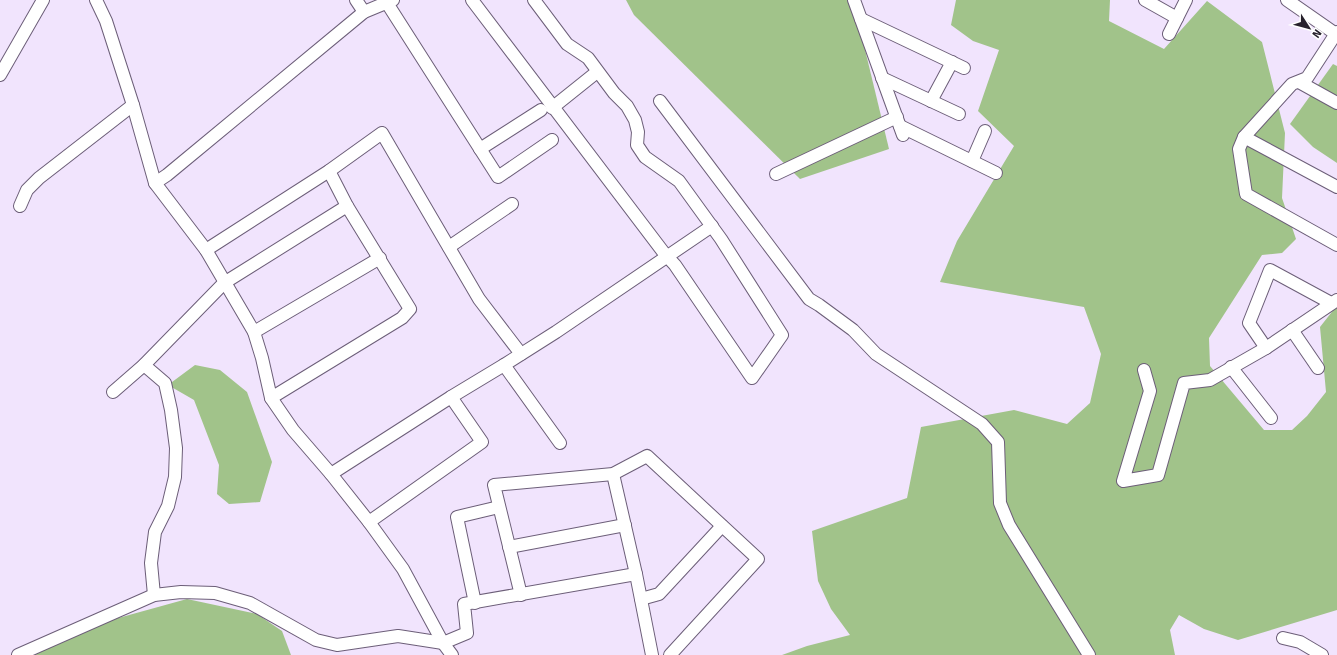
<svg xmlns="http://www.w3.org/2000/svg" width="1337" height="655" font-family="'Fira Sans',sans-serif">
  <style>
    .forest { fill: #a1c38a }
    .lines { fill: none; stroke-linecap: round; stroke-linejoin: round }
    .minor-casing { stroke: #6c5e78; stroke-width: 14 }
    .minor { stroke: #fff; stroke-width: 12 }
  </style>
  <rect width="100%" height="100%" fill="#f1e4fd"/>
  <g class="forest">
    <path d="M626,0h227l36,149 -89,30 -166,-164z"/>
    <path d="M956,0h154l-1,21 55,28 43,-48 55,41 23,91 -3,65 14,41 -14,14 -20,2 -53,83 1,28 54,64h28l15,-14 19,-24 -6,-65 15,-19 2,-1v303l-99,30 -34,-11 -25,-14 -9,15 5,25h-393l25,-9 43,-11 -19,-26 -13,-28 -6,-50 95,-33 14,-71 93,-17 53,14 23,-21 11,-49 -17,-47 -144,-25 17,-41 57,-95 -36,-35 21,-61 -26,-9 -22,-16z"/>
    <path d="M1333,64l4,2v97l-24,-16 -23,-23z"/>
    <path d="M195,365l25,5 27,22 25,70 -12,40 -31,2 -12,-10 2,-29 -25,-65 -26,-15z"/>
    <path d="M187,599l70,15 25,17 9,24h-258l78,-35z"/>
  </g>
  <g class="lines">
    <g class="minor-casing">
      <g id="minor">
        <path d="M96,0l10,21 27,84 22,78 51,67 48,82 8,26 9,40 22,32 38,44 38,48 34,47 40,74 9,12"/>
        <path d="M356,0l8,12"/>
        <path d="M472,0l192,253 11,12 77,113 30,-43 -61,-96 -42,-58 -34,-24 -8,-12 1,-13 -3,-12 -8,-14 -13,-13 -26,-35 -21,-14 -33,-44"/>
        <path d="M854,0l49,135"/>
        <path d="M1145,0l32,18"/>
        <path d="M1287,0l49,34"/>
        <path d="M387,3l111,174 54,-37"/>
        <path d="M861,19l103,49"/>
        <path d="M1337,32l-30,46 -15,6 -48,53 -5,12 7,45 91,51"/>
        <path d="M1169,34l17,-34"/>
        <path d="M0,75l43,-75"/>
        <path d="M882,78l77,36"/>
        <path d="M1299,82l38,21"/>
        <path d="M660,101l149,198 10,6 34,25 23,24 106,70 16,18 2,61 9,22 80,130"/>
        <path d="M931,101l21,-39"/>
        <path d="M552,108l45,-36"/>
        <path d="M900,126l96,47"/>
        <path d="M1244,137l93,50"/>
        <path d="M480,149l61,-39"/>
        <path d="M972,161l13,-30"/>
        <path d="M776,174l121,-57"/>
        <path d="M155,183l12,-8 197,-163 29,-12"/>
        <path d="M20,206l7,-16 12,-12 94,-73"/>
        <path d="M449,247l63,-43"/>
        <path d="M206,250l123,-79 53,-38 97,166 42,55"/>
        <path d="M1292,330l26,38"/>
        <path d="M254,332l126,-74"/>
        <path d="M1266,348l-17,-25 21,-53 61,33"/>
        <path d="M144,365l21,18 6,27 5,38 -1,29 -7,29 -13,26 -4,31 3,32"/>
        <path d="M504,365l56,78"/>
        <path d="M1231,367l40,51"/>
        <path d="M1144,370l6,21 -27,90 35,-6 26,-92 26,-3 56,-32 71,-48"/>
        <path d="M113,392l31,-27 80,-82 123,-77"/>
        <path d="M271,398l131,-80 8,-9 -63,-103 -18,-35"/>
        <path d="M331,474l120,-77 53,-32 52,-33 156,-106"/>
        <path d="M613,474l23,100 16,81"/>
        <path d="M369,522l113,-80 -31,-45"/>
        <path d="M509,547l116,-22"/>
        <path d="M521,595l-27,-110 119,-11 34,-18 111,103 -88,96"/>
        <path d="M641,599l18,-5 63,-68"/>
        <path d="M475,603l-18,-86 42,-10"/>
        <path d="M1283,638l17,4 22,13"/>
        <path d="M18,655l136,-60 27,-3 34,1 35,10 66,37 21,5 61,-9 45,7 24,-10 -3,-29 172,-30"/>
      </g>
    </g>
    <use href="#minor" class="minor"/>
  </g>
  <g transform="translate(1309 28) rotate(126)" stroke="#ffffff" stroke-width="3" paint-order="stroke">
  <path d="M0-3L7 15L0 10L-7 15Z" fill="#27212c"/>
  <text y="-6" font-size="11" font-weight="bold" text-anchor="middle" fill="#27212c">N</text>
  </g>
</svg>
